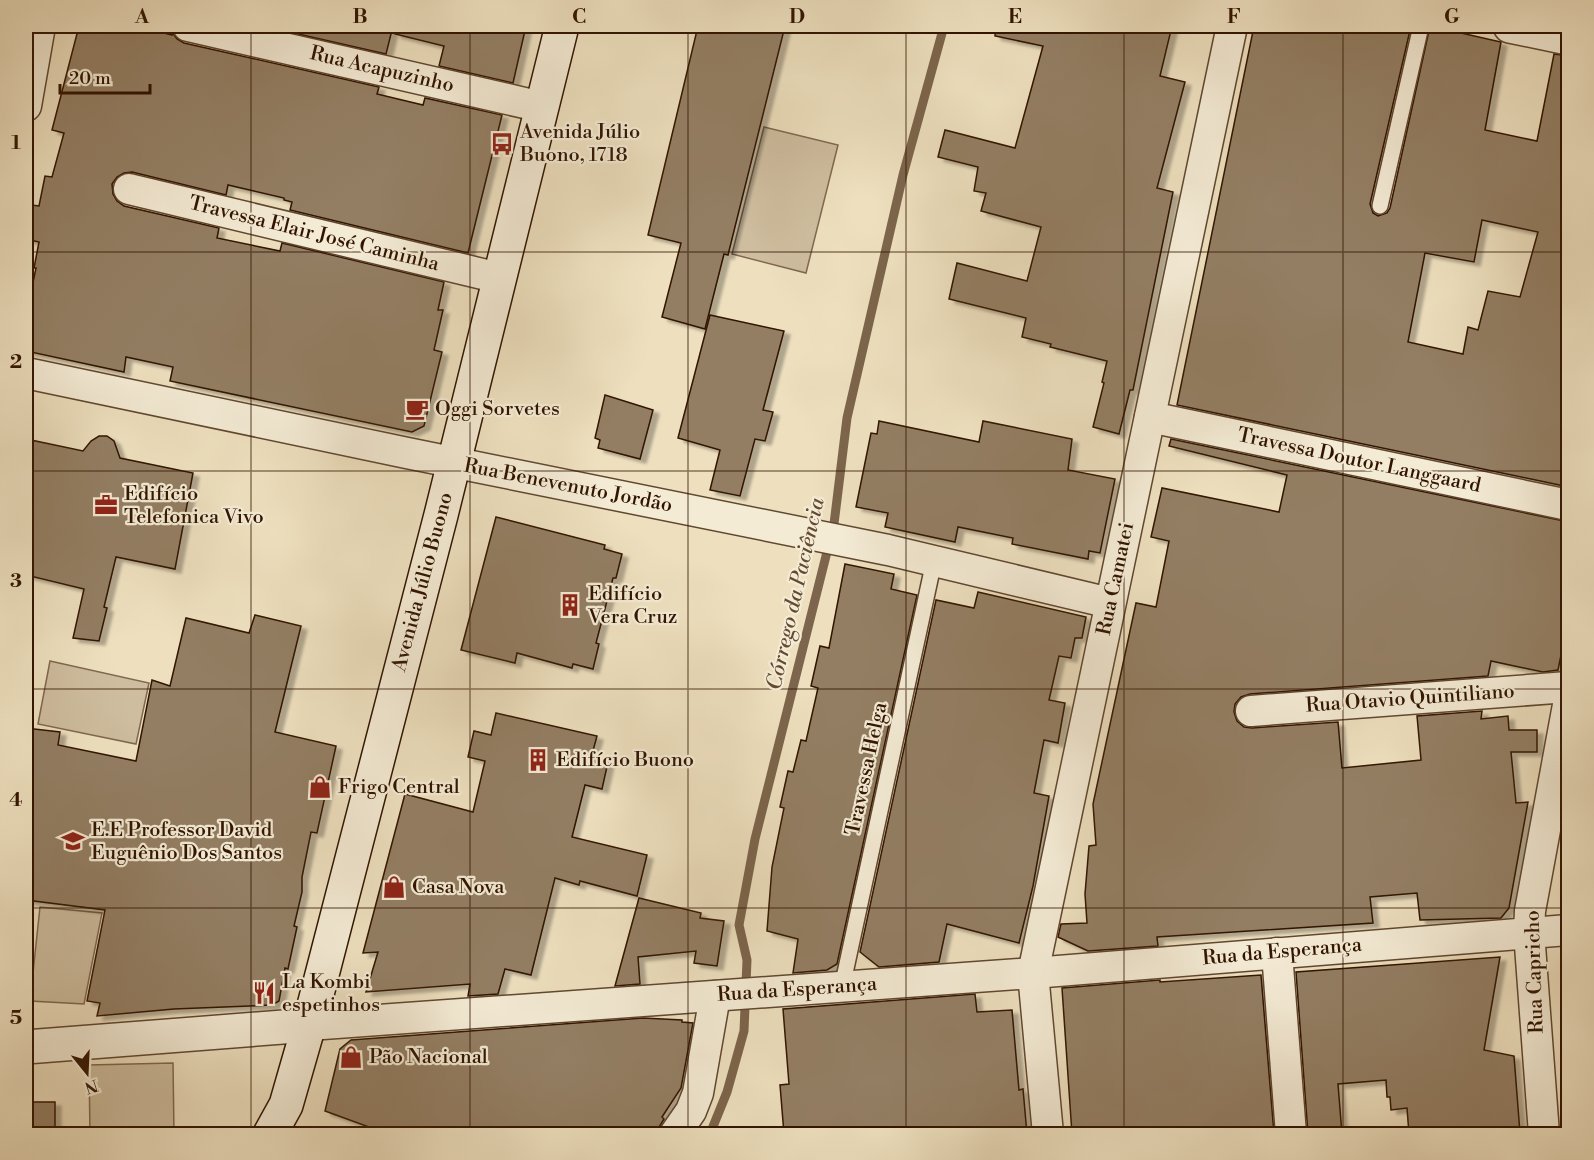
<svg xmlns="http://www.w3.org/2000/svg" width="1594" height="1160" font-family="'Libre Bodoni',serif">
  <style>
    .green { fill: #cebd9f; stroke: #806850; stroke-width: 1.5 }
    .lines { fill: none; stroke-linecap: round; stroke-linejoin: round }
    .stream { stroke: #7c654c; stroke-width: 9 }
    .building { fill: #937e63; stroke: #311400; stroke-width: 1.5; fill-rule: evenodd; filter: url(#shadow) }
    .service-casing { stroke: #604730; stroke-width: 18 }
    .minor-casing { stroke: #604730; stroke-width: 33 }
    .tertiary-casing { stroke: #604730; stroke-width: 36 }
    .secondary-casing { stroke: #311400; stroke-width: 36 }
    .service { stroke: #f4ebd5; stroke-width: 15 }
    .minor { stroke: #f4ebd5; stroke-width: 30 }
    .tertiary { stroke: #f4ebd5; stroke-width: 33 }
    .secondary { stroke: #f4ebd5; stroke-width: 33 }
    .grid { fill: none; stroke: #311400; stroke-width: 1.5; stroke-opacity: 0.55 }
    .labels { text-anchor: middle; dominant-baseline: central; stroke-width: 4.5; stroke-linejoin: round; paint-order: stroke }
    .street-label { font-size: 20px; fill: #311400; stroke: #f4ebd5 }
    .poi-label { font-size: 20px; fill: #311400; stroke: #f4ebd5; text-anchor: start }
    .water-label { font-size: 21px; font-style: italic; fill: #634a32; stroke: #f4ebd5 }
    .neatline { fill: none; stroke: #311400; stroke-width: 2 }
    .grid-label { font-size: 20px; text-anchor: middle; font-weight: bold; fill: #311400 }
  </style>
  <defs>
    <filter id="shadow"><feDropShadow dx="6" dy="4" stdDeviation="1.5" flood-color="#0004"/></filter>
  </defs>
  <rect width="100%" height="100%" fill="#eee0bf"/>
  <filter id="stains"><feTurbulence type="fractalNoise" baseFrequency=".00333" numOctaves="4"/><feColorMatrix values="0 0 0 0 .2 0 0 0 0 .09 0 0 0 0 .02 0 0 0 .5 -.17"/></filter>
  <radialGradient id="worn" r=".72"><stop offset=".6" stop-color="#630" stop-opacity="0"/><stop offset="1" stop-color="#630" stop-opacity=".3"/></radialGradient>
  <g class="green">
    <path d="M764,127l74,18 -32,128 -74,-19z"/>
    <path d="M50,661l99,22 -13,61 -98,-20z"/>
    <path d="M40,907l62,6 -18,91 -54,-3z"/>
    <path d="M173,1063l1,71h-84l-1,-69z"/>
  </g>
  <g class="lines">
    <path class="stream" d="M710,1134l17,-42 17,-61 3,-71 -8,-35 16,-86 79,-315 13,-106 56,-243 41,-149"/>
  </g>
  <g class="building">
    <path d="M79,26h57l36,9v-3l5,7 7,4 195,44 -2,7 46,11 2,-7 77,17 -34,138 -178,-43 2,-8 -8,-2v-2l-56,-13 -2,10 -94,-23 -8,1 -7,4 -5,7 1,10 4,7 7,5 95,22 -2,10 63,13 2,-8 162,39 -6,28h5l-9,40 8,2 -18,74 -12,6 -242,-51 3,-14 -47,-10 -2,15 -98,-21v-35l10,-48h-2l5,-26 -13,-3 6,-34 7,1 6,-30 7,1 12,-44 -12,-3z"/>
    <path d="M263,26h130l-7,28z"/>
    <path d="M396,26h130l-13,57 -74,-17 5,-20 -49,-12z"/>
    <path d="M698,26h87l-57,229 -4,-1 -19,75 -43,-12 19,-74 -33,-8z"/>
    <path d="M996,26h176l-12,50 25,6 -28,106 16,4 -40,198h-3l-11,44 -26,-7 11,-44 -2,-1 5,-21 -57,-14 1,-3 -29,-7 4,-19 -77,-19 8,-36 70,18 14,-54 -60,-16 5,-18 -12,-2 4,-24 -40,-10 7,-27 70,18 28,-102 -48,-10z"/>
    <path d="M1254,26h157l-41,178 3,9 5,3 9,-3 3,-5 40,-182 71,16 -16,88 52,11 17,-87 15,2v431l-392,-82zM1482,220l56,12 -18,65 -32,-6 -10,39 -10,-3 -5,27 -55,-12 17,-89 49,9z"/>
    <path d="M710,315l74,16 -21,79 10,2 -8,29 -10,-2 -15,57 -30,-6 10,-40 -42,-12z"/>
    <path d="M605,395l48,15 -13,49 -42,-11 2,-8 -5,-2z"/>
    <path d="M879,421l100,21 4,-21 89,18 -4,31 47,9 -15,74 -11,-2 -1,8 -76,-15 1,-6 -55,-11 -3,15 -70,-15 3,-14 -32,-6 15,-74 6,1z"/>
    <path d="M99,436h8l7,5 6,17 73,15 -18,96 -59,-12 -12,50 3,1 -8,33 -26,-3 11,-49 -58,-14v-136l57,12 8,-10z"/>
    <path d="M1171,439l398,83v20l-8,34 8,1v39l-11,54 -15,2 -52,-11 -3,15 -238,18 -9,3 -6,7 -1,8 3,9 7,6 8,1 86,-6 4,46 79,-8 -4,-44 65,-5 -1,8 27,-3 1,14h28v22h-26l5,51 12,-1 -19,106 -8,10 -81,2 -3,-27 -47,4 3,26 -201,13 -15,1 1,9 -70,5 -30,-14 3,-13 26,-1 -2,-29 4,-48 7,-1 -3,-41 43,-201 20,4 13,-66 -18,-4 11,-49 117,24 8,-37 -118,-29z"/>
    <path d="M496,517l109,28 -1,4 18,5 -6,24h-3l-17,65 3,1 -6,25 -20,-5 -1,4 -55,-15 -2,10 -54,-13z"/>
    <path d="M845,564l49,10 -3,15 26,6 -80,369 -10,6 -34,3 5,-34 -31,-8 5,-64 12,-59 -4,-1 8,-36 5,1 8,-32 5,1 12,-53 -7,-2 9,-40 9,2z"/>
    <path d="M978,592l108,25 -4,21h-7l-4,20 -12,-2 -10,44 16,3 -7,40 -14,-3 -10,53 15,3 -16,90 -14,57 -72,-19 -8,38 -60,5 -19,-15 76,-352 38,8z"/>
    <path d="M255,615l46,11 -26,106 61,14 -19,87 -6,-1 -9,45v15l-8,34 3,1 -9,42 -3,-1 -6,33 -7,4 -98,4 -77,7 3,-13 -13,-2 18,-91 -79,-10v-172l34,4 -2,13 78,16 16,-81 18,6 16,-68 63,15z"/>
    <path d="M496,713l101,23 -6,22 17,4 -6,27 -17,-4 -13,52 75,18 -10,41 -57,-15 -1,4 -24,-7 -24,97 -26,-6 -7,25 -30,2 2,-12 -104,8 12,-40 -15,1 42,-159 68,18 12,-51 -17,-4 6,-26 17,4z"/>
    <path d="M639,898l62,15 -1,5 24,3 -7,45 -23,-3 2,-12 -58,6 2,27 -25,2z"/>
    <path d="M1500,957l-16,93 30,6 6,77 -111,1 -2,-26 -16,2 -1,-13h-3l-1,-17 -48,4 4,50h-34l-12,-162z"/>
    <path d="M1261,975l13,159h-202l-10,-146 98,-8v2z"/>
    <path d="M975,994l2,18 35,-2 7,80 4,-1 4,45h-243l-4,-49 9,-1 -6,-75z"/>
    <path d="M643,1018l39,2v2l11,1 -12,65 -19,29 2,2 -9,15h-267l-63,-23 15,-62 11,-9z"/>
    <rect x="26" y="1102" width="29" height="32"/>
  </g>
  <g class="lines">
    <g class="service-casing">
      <g id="service">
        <path d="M1380,206l41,-180"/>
        <path d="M842,987l92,-426"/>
      </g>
    </g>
    <g class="minor-casing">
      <g id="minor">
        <path d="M188,26l354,81"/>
        <path d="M26,106l14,-80"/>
        <path d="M129,189l370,89"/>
        <path d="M26,373l381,80 481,97 222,53"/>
        <path d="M1150,417l418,88"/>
        <path d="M1251,711l317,-24"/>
        <path d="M1277,953l14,181"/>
        <path d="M309,1025l724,-52 535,-43"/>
        <path d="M675,1134l16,-23 7,-18 17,-97"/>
        <path d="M1048,1134l-15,-161 199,-947"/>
        <path d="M1544,1134l-15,-202 1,-21 38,-206"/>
      </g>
    </g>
    <g class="tertiary-casing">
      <g id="tertiary">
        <path d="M1510,26l58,12"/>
        <path d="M26,1047l283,-22"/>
      </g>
    </g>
    <g class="secondary-casing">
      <path id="secondary" d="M270,1134l16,-29 23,-80 132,-510 121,-489"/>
    </g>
    <use href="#service" class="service"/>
    <use href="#minor" class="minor"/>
    <use href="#tertiary" class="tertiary"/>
    <use href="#secondary" class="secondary"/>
  </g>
  <path class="grid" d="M251,26v1108M470,26v1108M688,26v1108M906,26v1108M1124,26v1108M1343,26v1108M26,252h1542M26,471h1542M26,689h1542M26,908h1542"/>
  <defs>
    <g id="bus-bare" transform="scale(1.8)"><path d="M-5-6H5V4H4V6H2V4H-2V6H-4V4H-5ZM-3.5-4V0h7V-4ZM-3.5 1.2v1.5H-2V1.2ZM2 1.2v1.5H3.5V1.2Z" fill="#8f2418" stroke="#f4ebd5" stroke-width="2.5" paint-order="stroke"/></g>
    <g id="cafe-bare" transform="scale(1.8)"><path d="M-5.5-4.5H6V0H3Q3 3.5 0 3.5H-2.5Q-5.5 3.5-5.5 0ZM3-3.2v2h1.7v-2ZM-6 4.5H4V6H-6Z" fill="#8f2418" stroke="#f4ebd5" stroke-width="2.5" paint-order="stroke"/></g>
    <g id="office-bare" transform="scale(1.8)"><path d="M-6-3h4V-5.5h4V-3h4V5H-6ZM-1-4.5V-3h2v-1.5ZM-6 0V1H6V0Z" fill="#8f2418" stroke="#f4ebd5" stroke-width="2.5" paint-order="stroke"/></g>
    <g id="building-bare" transform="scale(1.8)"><path d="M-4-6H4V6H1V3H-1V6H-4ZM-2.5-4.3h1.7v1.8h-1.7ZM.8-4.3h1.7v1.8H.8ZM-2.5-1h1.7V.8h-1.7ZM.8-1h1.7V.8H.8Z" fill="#8f2418" stroke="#f4ebd5" stroke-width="2.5" paint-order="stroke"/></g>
    <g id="shop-bare" transform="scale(1.8)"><path d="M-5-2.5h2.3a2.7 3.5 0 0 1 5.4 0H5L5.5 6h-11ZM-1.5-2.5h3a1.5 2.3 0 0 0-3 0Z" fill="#8f2418" stroke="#f4ebd5" stroke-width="2.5" paint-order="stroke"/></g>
    <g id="school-bare" transform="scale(1.8)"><path d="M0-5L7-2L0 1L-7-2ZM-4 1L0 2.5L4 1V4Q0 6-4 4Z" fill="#8f2418" stroke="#f4ebd5" stroke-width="2.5" paint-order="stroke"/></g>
    <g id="restaurant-bare" transform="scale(1.8)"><path d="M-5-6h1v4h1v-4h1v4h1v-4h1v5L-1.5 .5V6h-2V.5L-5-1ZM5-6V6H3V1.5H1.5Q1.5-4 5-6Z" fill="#8f2418" stroke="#f4ebd5" stroke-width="2.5" paint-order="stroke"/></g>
  </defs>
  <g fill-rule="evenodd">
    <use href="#bus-bare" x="502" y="144"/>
    <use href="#cafe-bare" x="417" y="409"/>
    <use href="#office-bare" x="106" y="505"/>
    <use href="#building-bare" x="570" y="605"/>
    <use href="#building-bare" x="538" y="760"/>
    <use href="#shop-bare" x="320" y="787"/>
    <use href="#school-bare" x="73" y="841"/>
    <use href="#shop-bare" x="394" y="887"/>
    <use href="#restaurant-bare" x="264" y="993"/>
    <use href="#shop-bare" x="351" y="1057"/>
  </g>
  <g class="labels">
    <g class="street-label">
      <text transform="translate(382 70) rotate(13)">Rua Acapuzinho</text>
      <text transform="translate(314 234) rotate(14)">Travessa Elair José Caminha</text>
      <text transform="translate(1359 461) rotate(12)">Travessa Doutor Langgaard</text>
      <text transform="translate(568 486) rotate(11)">Rua Benevenuto Jordão</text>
      <text transform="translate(1116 579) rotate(-78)">Rua Camatei</text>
      <text transform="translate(423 582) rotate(-75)">Avenida Júlio Buono</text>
      <text transform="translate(1410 699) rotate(-4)">Rua Otavio Quintiliano</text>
      <text transform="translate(867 769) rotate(-78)">Travessa Helga</text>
      <text transform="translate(1282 952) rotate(-5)">Rua da Esperança</text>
      <text transform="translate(1535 972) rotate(-92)">Rua Capricho</text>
      <text transform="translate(797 990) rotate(-4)">Rua da Esperança</text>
    </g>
    <g class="poi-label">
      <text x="520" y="132">Avenida Júlio<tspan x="520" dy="23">Buono, 1718</tspan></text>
      <text x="435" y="409">Oggi Sorvetes</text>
      <text x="124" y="494">Edifício<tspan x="124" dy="23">Telefonica Vivo</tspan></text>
      <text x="588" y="594">Edifício<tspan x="588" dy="23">Vera Cruz</tspan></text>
      <text x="556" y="760">Edifício Buono</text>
      <text x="338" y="787">Frigo Central</text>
      <text x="91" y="830">E.E Professor David<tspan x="91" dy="23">Euguênio Dos Santos</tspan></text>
      <text x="412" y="887">Casa Nova</text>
      <text x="282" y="982">La Kombi<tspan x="282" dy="23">espetinhos</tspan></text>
      <text x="369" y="1057">Pão Nacional</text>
    </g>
    <g class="water-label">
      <text transform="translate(796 594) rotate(-77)">Córrego da Paciência</text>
    </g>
  </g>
  <rect width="1594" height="1160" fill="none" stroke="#eee0bf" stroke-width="66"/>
  <g transform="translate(87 1073) rotate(162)" stroke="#f4ebd5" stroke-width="4.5" paint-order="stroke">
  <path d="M0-4.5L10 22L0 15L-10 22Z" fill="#311400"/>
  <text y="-9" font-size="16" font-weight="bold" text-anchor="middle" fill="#311400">N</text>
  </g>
  <path d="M60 84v9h90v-9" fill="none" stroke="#311400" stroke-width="3"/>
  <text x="69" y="84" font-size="18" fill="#311400" stroke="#f4ebd5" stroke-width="4.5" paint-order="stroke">20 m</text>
  <rect x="33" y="33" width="1528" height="1094" class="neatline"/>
  <g class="grid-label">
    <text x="142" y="23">A</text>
    <text x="360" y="23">B</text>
    <text x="579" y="23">C</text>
    <text x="797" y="23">D</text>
    <text x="1015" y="23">E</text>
    <text x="1234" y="23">F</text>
    <text x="1452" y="23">G</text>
    <text x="16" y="149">1</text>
    <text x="16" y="368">2</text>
    <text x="16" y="587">3</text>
    <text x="16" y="806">4</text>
    <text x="16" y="1024">5</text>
  </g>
  <rect width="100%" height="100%" filter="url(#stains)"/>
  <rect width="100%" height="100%" fill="url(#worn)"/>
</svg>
